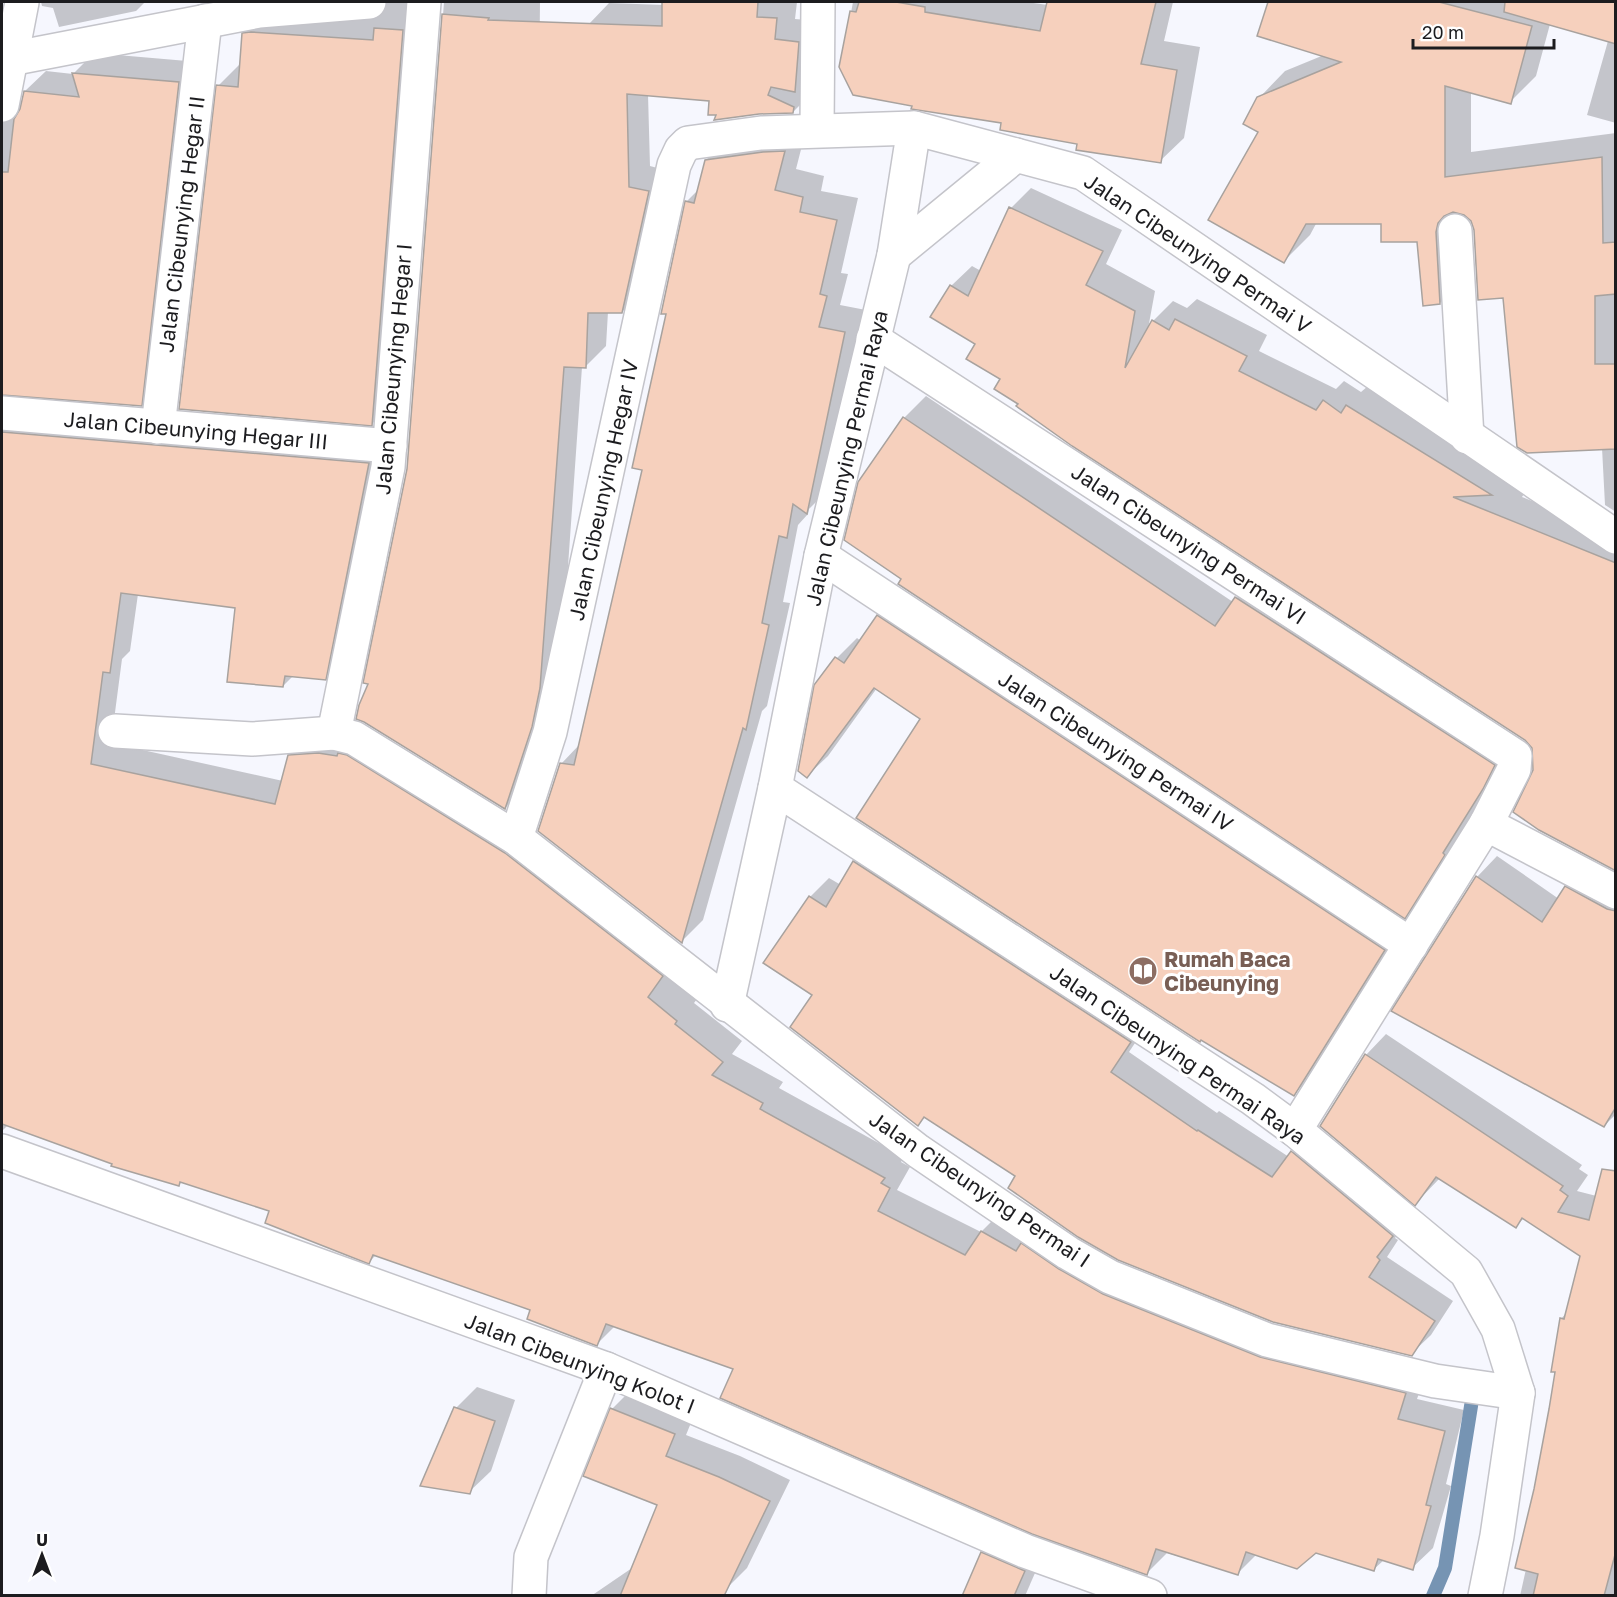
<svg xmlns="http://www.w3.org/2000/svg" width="1617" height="1597" font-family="'Golos Text',sans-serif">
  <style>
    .shadow { fill: #0003 }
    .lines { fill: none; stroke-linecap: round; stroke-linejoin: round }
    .stream { stroke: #7694b3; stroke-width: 14 }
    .building { fill: #f6d0bd; stroke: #a8a29e; stroke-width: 1.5 }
    .street-casing { stroke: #c4c4ca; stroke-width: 36 }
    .secondary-casing { stroke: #c4c4ca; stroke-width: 36 }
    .street { stroke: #fff; stroke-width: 33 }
    .secondary { stroke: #fff; stroke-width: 33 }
    .labels { text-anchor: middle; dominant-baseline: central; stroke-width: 6; stroke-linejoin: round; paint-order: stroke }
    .street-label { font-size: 21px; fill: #1c1c1f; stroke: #fff }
    .education-label { font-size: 21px; font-weight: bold; fill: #785e54; stroke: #fff; text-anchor: start }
  </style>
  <rect width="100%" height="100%" fill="#f6f7fe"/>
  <g class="shadow">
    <path d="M41,2h104l-9,9 -77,16 -6,-19 -11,-2z"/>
    <path d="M380,2h44l-31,401 -21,21 -154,-338 21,-21h2l2,-31 21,-21z"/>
    <path d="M444,2h96l-2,189 51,-167 20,-21 55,2v-3h133l-2,17 24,2 -5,70 -21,21 -75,2 -8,-15 -62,-5 2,72 19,5 -26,120 -21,21h-14l-2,34 -21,21h-3l-21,299 -35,121 -21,21 -135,-126 38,-213z"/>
    <path d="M853,2h173l22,3 1,-3h124l-9,39 36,6 -16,91 -24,23 -157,-39 -89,-18 -73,-38z"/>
    <path d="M1269,2h287l-20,74 -26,26 -39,-10v60l145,-19v379l-11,-7 -3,-57 -98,-152 -32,-76 -10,-8 4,65 -26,26 -22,-63 -36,-18h-65l-7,13 -26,26 -24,-130 -1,-33 26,-27 39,-16 -65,-20z"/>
    <path d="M1561,2h55v121l-29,-8 21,-74 -54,-16z"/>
    <path d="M94,53l105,9 -37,322 -21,20 -137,-11 1,6 384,44 -43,214 -21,21 -31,-3 -11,11 -47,-80 -98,-12 -8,57 -8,8 -11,84 172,38 6,-25 21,-21 50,-1 337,265 -3,4 48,38 -10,13 51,28 -4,6 125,69 -3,5 9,5 -13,23 84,42 21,-21 77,38 202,88 145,36 -9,26 47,11 -18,74 5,2 -18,62 -21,20 -28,-8 -11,10 -57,-19 -59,3 -20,20 -70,-21 -20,20 -412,-205 -120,-42 -18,18 -66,-35 -154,-55 -8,8 -98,-52 -89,-29 -3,3 -171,-59 -6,6v-1065l8,32 13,5 2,-12 21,-20 27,3z"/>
    <path d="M806,130l-10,39 28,7 -3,15 37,7 -17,75 7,1 -8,31 26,5 -38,180 -19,19 -1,5 -10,11 -15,77 7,1 -23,103 -5,5 -59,209 -21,21 -121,-177 19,-20 64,-275 23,-156h-5l25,-112 12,-12 7,-29 22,-22z"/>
    <path d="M1031,188l91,42 -16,34 49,27 -7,38 5,-8 20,-20 14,7 10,-9 70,36 -8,16 77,38 8,-8 17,11 7,-6 161,100 -7,11 94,38v334l-82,-98 -1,-23 -7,-9 -506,-336 -43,-59 -26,-58 21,-20 9,5 30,-63z"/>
    <path d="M926,396l307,206 25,-26 258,167 -89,152 -22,22 -502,-338 -43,-96 44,-65z"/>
    <path d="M898,596l506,334 -90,144 -20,20 -372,-376 -45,-30 -49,68 -21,20 29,-117 21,-21 4,3 17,-25z"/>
    <path d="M874,843l275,179 -20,30 88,61 2,-2 70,46 22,-24 100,83 -16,22 3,2 -11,17 66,44 -22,34 -20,19 -394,-178 -91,-60 -8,8 -103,-130 -5,-97 19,-19 12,7 14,-23z"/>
    <path d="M1497,856l62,43 7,-12 20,-20 30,15v232l-12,12 -127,-249z"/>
    <path d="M1386,1034l196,131 -3,4 9,6 -11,16 39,10v395h-96l6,-27 10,-80 21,-118 4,-52 6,-7 15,-57 -58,-37 -8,8 -76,-48 -25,26 -93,-78 44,-71z"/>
    <path d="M477,1387l38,13 -24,71 -22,21 -13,-84z"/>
    <path d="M633,1388l62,25 -9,22 54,21 50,24 -43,88 -21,21 -15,7h-120l41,-28 27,-64 -47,-95z"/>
    <path d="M1004,1532l41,18 -20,46h-61l19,-43z"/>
  </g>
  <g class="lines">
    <path class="stream" d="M1433,1596l12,-28 27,-168"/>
  </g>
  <g class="building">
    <path d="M662,2h96l-1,15 20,1 -2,21 24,3 -4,50 -24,-5 -3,8 26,12 -1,6 -34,1 -45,6 2,-5h-8l1,-14 -82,-7 2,93 20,4 -27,122h-34l-2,55 -22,-1 -24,321 -8,39 -27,82 -141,-87 -8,-3 3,-14 9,-21 -5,-1 44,-214 35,-455 47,4 -1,2 174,6z"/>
    <path d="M859,2h37l29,5v5l115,19 7,-29h109l-15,62 36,6 -16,93 -85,-13 1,-6 -77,-14 1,-7 -90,-14 1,-3 -59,-11 -14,-28 11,-56 6,1z"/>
    <path d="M1268,2h171l93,24 -21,78 -66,-18v91l157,-20 1,86 13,-1v52l-21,2v68h21v85l-89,4 -10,-6 -14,-149 -25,2 -4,-70 -3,-9 -7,-6 -11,-3 -9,4 -6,7 -2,9 4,72 -17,2 -6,-64h-36v-18h-75l-22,39 -76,-43 50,-88 -15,-8 14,-27 84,-35 -84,-26z"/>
    <path d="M1505,2h111v42l-112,-32z"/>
    <path d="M374,28l29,2 -31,396 -193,-17 37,-324 22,2 4,-54 9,-1 122,8z"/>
    <path d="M72,73l107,9 -37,324 -140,-11v-223h6l6,-53 6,-10 4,-18 55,6z"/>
    <path d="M785,151l-10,39 28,7 -3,15 37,8 -17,74 7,2 -8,31 26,5 -38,182 -14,-10 -6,34 -8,-2 -17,87 7,2 -23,105 -3,-2 -61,215 -144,-112 22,-68 14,2 68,-295 -10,-2 34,-154h-5l24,-113 9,2 11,-43 58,-8z"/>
    <path d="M1009,207l94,44 -17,34 49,26 -10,57 27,-48 17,10 6,-11 72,37 -8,15 77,39 7,-10 18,13 5,-8 146,90 -39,2 163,66v308l-77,-41 -26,-18 20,-42 -1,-22 -7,-8 -453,-294 -56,-40 2,-2 -24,-15 6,-10 -34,-20 9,-15 -45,-27 20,-32 18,11z"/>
    <path d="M903,417l312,209 20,-29 260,168 -12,24 -40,64 2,2 -40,64 -507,-335 3,-5 -57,-39 14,-58z"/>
    <path d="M2,432l367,31 -43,217 -41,-4 -2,11 -56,-5 8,-74 -114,-15 -11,80 -7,-1 -12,92 184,40 13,-49 30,-2 19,3 1,-3 9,2 158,98 158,123 -15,21 29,24 -2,3 48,38 -11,13 51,28 -3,6 125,69 -4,5 9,5 -12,23 87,44 16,-24 35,20 5,-8 38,26 44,25 157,63 146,36 -8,26 47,12 -19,74 5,1 -18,64 -35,-11 -4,12 -58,-18 -19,16 -51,-17 -8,23 -82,-26 -9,26 -115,-41 -312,-136 13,-29 -127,-45 -9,22 -70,-27 3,-9 -157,-55 -4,9 -104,-41 4,-12 -89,-29 -1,4 -68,-20 1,-2 -110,-40z"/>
    <path d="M877,615l508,335 -91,146 -93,-56 -1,2 -344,-224 64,-99 -46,-31 -67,90 -9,-7 16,-86 21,-28 9,6z"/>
    <path d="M853,861l278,181 -20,30 86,59 1,-1 74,47 19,-26 102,85 -16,21 3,3 -11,17 66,44 -23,35 -139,-34 -155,-62 -40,-23 -70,-49 7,-12 -91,-59 -6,9 -128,-99 22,-32 -49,-32 46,-67 17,11z"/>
    <path d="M1476,876l66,46 23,-36 42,23 9,2v196l-12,20 -213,-116z"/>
    <path d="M1365,1054l198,132 -3,4 8,6 -10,16 31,8 13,-51 14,2v380l-12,45h-71l5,-22 -23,-6 19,-79 15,-80 6,-37h-4l9,-54 4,1 16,-63 -58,-38 -6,10 -80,-51 -21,29 -95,-80z"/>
    <path d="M454,1407l41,14 -25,73 -50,-8z"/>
    <path d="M610,1408l65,26 -9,22 53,21 51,24 -46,95h-104l37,-91 -74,-29z"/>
    <path d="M981,1552l44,19 -11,25h-52z"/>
  </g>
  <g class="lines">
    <g class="street-casing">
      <g id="street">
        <path d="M10,59l249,-48 110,-9"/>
        <path d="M2,105l20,-103"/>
        <path d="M817,130l1,-128"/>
        <path d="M1455,231l12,206"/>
        <path d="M894,255l122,-100"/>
        <path d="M873,339l642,417 -1,13 -28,55 -191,306"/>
        <path d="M2,413l388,33"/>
        <path d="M158,427l47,-406"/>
        <path d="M821,556l590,389"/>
        <path d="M115,731l137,8 82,-6 20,5 162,100 402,313 150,102 42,24 157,63 168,41 83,12"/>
        <path d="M334,733l54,-266 36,-465"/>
        <path d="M775,788l478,311 42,31 171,142 32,57 20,64 -21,143 -12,60"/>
        <path d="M1486,824l130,68"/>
        <path d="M516,838l34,-106 124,-567 7,-15 7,-7 73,-10 153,-5 169,45 533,364"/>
        <path d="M727,1005l48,-217 46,-232 73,-301 20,-127"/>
        <path d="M529,1596l2,-39 75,-188"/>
      </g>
    </g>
    <g class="secondary-casing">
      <path id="secondary" d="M2,1151l604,218 419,182 125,45"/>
    </g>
    <use href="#street" class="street"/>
    <use href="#secondary" class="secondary"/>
  </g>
  <defs>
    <g id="library-disc" transform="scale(1.5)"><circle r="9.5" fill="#8d6e63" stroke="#fff"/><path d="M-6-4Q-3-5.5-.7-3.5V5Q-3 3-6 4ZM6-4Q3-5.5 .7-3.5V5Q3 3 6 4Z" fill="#fff"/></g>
  </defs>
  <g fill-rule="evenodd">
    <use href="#library-disc" x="1143" y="971"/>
  </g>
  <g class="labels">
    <g class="street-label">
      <text transform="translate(181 224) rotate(-83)">Jalan Cibeunying Hegar II</text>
      <text transform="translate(1198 253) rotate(34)">Jalan Cibeunying Permai V</text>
      <text transform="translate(393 369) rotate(-85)">Jalan Cibeunying Hegar I</text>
      <text transform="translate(196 430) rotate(5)">Jalan Cibeunying Hegar III</text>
      <text transform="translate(846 458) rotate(-77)">Jalan Cibeunying Permai Raya</text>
      <text transform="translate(603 490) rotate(-78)">Jalan Cibeunying Hegar IV</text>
      <text transform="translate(1189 544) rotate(33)">Jalan Cibeunying Permai VI</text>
      <text transform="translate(1116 751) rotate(33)">Jalan Cibeunying Permai IV</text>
      <text transform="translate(1178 1054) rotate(34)">Jalan Cibeunying Permai Raya</text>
      <text transform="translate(980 1189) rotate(34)">Jalan Cibeunying Permai I</text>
      <text transform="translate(580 1363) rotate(21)">Jalan Cibeunying Kolot I</text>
    </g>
    <g class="education-label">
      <text x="1164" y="959">Rumah Baca<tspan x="1164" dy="24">Cibeunying</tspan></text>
    </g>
  </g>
  <rect width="1617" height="1597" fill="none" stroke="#1c1c1f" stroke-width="6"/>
  <g transform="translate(42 1555)" stroke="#ffffff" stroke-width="4.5" paint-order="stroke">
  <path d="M0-4.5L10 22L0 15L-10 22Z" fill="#1c1c1f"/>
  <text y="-9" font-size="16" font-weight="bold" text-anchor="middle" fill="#1c1c1f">U</text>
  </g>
  <path d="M1413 39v9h141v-9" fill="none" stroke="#1c1c1f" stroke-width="3"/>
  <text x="1422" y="39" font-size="18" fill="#1c1c1f" stroke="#ffffff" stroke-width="4.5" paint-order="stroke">20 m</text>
</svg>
